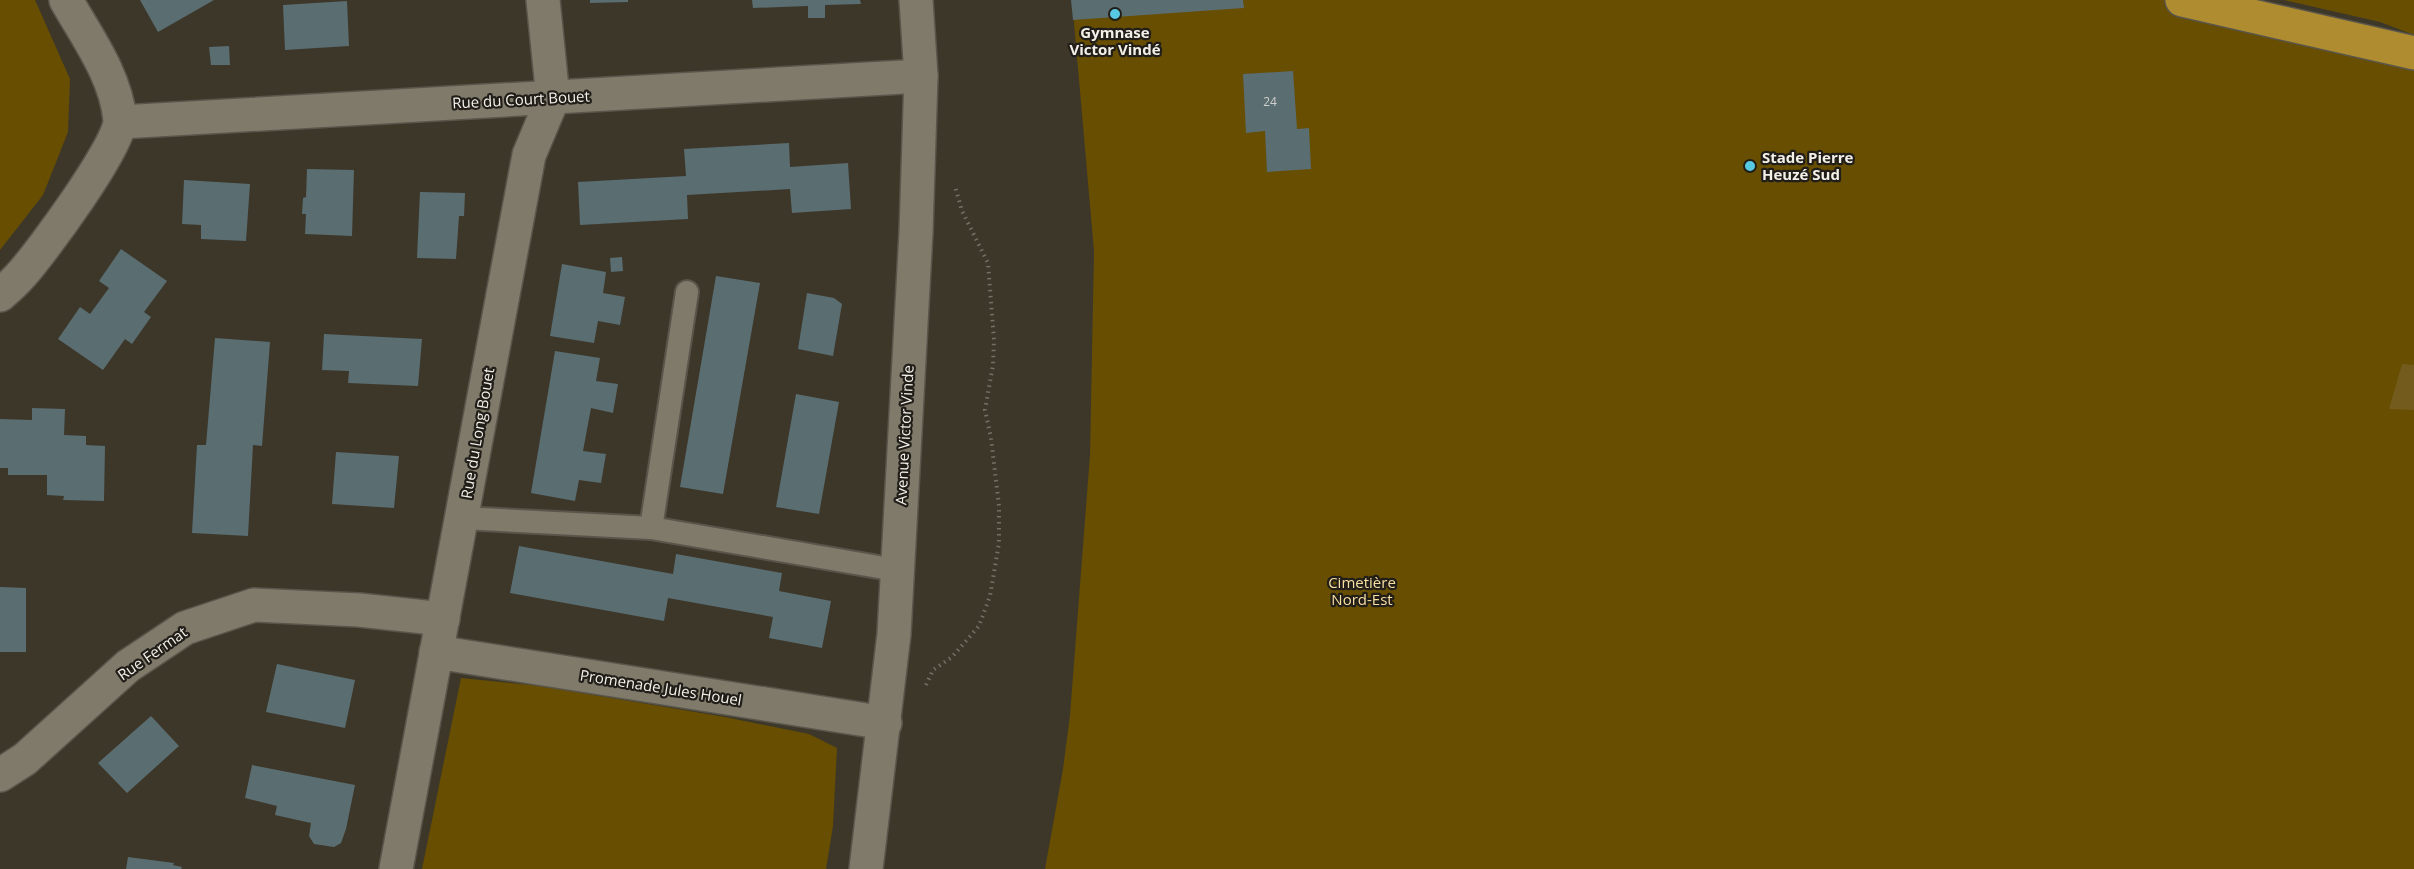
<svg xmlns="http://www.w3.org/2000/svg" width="2414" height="869" font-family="'Open Sans',sans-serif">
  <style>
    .green { fill: #674e01 }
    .forest { fill: #735b1d }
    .building { fill: #5a6d71 }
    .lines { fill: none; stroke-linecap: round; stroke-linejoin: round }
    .lane-casing { stroke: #59554a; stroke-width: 26 }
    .street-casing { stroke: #59554a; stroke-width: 36 }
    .highway-casing { stroke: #59554a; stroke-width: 36 }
    .path { stroke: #757065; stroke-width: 4; stroke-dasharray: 1.5 4.5; stroke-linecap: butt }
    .lane { stroke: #807a6b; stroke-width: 22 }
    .street { stroke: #807a6b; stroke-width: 33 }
    .highway { stroke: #af8c30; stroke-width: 33 }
    .poi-dot { fill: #58c9e3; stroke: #211e19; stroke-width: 2 }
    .labels { text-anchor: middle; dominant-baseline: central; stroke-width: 4.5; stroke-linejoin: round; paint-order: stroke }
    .number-label { font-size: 12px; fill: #cecfca }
    .poi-label { font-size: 15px; font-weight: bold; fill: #f4f0e8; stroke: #211e19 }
    .street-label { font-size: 15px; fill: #f4f0e8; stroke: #211e19 }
    .park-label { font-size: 15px; fill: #f8dea2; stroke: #211e19 }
  </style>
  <rect width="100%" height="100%" fill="#3d372a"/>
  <g class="green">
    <path d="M0,0h35l35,79 -2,53 -25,63 -43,55z"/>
    <path d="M1072,0h1110l232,53v816h-1369l18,-100 7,-54 20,-260 4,-204z"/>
    <path d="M2284,0h130v35l-34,-13z"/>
    <path d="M461,678l79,8 185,31 84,17 28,14 -4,78 -7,43h-404z"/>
  </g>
  <path class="forest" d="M2402,364l12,1v45l-25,-1z"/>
  <g class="building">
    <path d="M140,0h74l-56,32z"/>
    <path d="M590,0h38v2l-38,1z"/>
    <path d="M752,0h108l1,4 -36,1v13h-17v-12l-55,2z"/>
    <path d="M1071,0h172l1,8 -171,12z"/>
    <path d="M347,1l2,45 -64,4 -2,-45z"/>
    <path d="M229,46l1,19h-19l-2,-18z"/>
    <path d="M1293,71l4,58 12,-1 2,41 -44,3 -2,-41 -19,2 -3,-59z"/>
    <path d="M789,143l1,24 58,-4 3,46 -59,4 -2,-24 -103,6 1,24 -108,6 -2,-43 108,-6 -2,-27z"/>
    <path d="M307,169l47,1 -2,66 -47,-2 1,-20h-4l1,-16 3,-1z"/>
    <path d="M184,180l66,4 -4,57 -45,-2v-14l-19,-1z"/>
    <path d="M420,192l45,1 -1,23h-5l-3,43 -39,-1z"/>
    <path d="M121,249l46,32 -23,31 7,5 -19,27 -7,-5 -22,31 -45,-31 22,-32 10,7 19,-26 -10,-7z"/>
    <path d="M622,257l1,14 -12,1 -1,-14z"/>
    <path d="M562,264l44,8 -3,21 22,4 -5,28 -22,-4 -4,22 -44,-7z"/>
    <path d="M716,276l44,7 -37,211 -43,-7z"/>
    <path d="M807,293l27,5 8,6 -9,52 -35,-7z"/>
    <path d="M324,334l98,5 -4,47 -70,-3 1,-12 -27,-1z"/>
    <path d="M215,338l55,4 -8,104 -9,-1 -5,91 -56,-3 5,-88h9z"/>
    <path d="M555,351l45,7 -4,23 22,3 -5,29 -22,-5 -8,43 23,3 -5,29 -22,-3 -4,21 -44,-8z"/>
    <path d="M796,394l43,8 -20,112 -43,-7z"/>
    <path d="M32,408l33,1 -1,26 22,1v9l19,1 -1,55 -41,-1 1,-4 -17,-1v-20h-39v-7h-8v-49l32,1z"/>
    <path d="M336,452l63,4 -5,52 -62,-4z"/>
    <path d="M519,546l154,28 3,-20 106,19 -3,18 52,10 -9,47 -53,-10 4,-21 -105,-19 -4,23 -154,-28z"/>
    <path d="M0,587l26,1v64h-26z"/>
    <path d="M277,664l78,16 -10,48 -79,-16z"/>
    <path d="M151,716l28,30 -52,47 -29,-30z"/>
    <path d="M252,765l103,20 -9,44 -5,14 -7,4 -20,-3 -5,-8 2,-13 -36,-8 2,-9 -32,-8z"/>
    <path d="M128,857l46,6 -1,2 9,2 -1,2h-55z"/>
  </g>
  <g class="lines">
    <g class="lane-casing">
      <g id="lane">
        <path d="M462,518l189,10 245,42"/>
        <path d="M651,528l36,-236"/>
      </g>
    </g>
    <g class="street-casing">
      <g id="street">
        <path d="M121,122l800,-46"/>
        <path d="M0,295c7,-6 14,-12 20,-19 19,-20 102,-133 100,-156 -4,-44 -33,-83 -54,-120"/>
        <path d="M436,652l449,71"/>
        <path d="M0,775l25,-16 103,-93 57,-38 69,-23 105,5 84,9"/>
        <path d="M396,869l133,-714 24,-57 -10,-98"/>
        <path d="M866,869l28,-235 22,-402 5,-156 -5,-76"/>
      </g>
    </g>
    <g class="highway-casing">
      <path id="highway" d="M2182,0l232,53"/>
    </g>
    <path class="path" d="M926,685l7,-15 19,-13 27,-31 11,-30 9,-53v-37l-8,-68 -6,-28 8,-45 1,-25 -6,-77 -26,-52 -7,-25"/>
    <use href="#lane" class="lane"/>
    <use href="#street" class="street"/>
    <use href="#highway" class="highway"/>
  </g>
  <g class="poi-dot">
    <circle cx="1115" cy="14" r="6"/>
    <circle cx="1750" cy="166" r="6"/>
  </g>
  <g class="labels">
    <g class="number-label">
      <text x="1270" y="101">24</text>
    </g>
    <g class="poi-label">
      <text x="1115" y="32">Gymnase<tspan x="1115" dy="17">Victor Vindé</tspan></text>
      <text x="1762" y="157" text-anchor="start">Stade Pierre<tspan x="1762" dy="17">Heuzé Sud</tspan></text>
    </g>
    <g class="street-label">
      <text transform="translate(521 99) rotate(-3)">Rue du Court Bouet</text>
      <text transform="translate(477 433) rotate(-80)">Rue du Long Bouet</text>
      <text transform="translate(904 435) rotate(-87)">Avenue Victor Vinde</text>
      <text transform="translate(152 653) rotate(-35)">Rue Fermat</text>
      <text transform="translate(661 687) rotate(9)">Promenade Jules Houel</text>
    </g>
    <g class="park-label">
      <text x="1362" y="582">Cimetière<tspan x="1362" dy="17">Nord-Est</tspan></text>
    </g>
  </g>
</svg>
